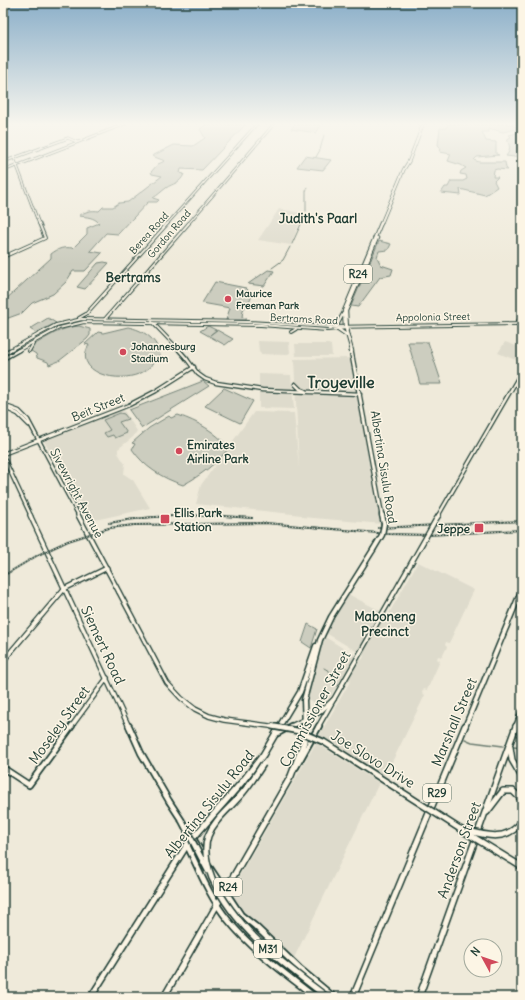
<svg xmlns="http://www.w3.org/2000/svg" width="525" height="1000" font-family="Delius,sans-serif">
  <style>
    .built { fill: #dedbcc }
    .green { fill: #cccdbf; stroke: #76857a }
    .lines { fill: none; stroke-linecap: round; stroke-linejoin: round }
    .stream-far1 { stroke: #6c7d71; stroke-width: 1 }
    .stream { stroke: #6c7d71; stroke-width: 1.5 }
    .secondary-far4-casing { stroke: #1f3d34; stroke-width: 3 }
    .secondary-far3-casing { stroke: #1f3d34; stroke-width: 4 }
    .secondary-far2-casing { stroke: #1f3d34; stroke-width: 5 }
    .secondary-far1-casing { stroke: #1f3d34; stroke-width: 6 }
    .secondary-casing { stroke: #1f3d34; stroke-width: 8 }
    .primary-far4-casing { stroke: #1f3d34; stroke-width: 3.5 }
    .primary-far3-casing { stroke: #1f3d34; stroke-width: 4.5 }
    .primary-far2-casing { stroke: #1f3d34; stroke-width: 5.5 }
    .primary-far1-casing { stroke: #1f3d34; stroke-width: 7 }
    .primary-casing { stroke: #1f3d34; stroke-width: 8 }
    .secondary-far4 { stroke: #fcf5e5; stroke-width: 1.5 }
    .secondary-far3 { stroke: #fcf5e5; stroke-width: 2 }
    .secondary-far2 { stroke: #fcf5e5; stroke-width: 2.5 }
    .secondary-far1 { stroke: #fcf5e5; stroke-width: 3.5 }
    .secondary { stroke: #fcf5e5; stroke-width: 4.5 }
    .primary-far4 { stroke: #fcf5e5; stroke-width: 2 }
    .primary-far3 { stroke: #fcf5e5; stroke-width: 2.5 }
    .primary-far2 { stroke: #fcf5e5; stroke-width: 3 }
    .primary-far1 { stroke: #fcf5e5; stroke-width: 4 }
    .primary { stroke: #fcf5e5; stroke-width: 5 }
    .rail-casing { stroke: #1f3d34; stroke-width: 2 }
    .rail { stroke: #fcf5e5; stroke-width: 1; stroke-dasharray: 1.5; stroke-linecap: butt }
    .secondary-bridge-far1-casing { stroke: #1f3d34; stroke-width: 6; stroke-linecap: butt }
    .secondary-bridge-casing { stroke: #1f3d34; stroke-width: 8; stroke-linecap: butt }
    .primary-bridge-far1-casing { stroke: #1f3d34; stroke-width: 7; stroke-linecap: butt }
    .primary-bridge-casing { stroke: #1f3d34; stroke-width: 8; stroke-linecap: butt }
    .secondary-bridge-far1 { stroke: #fcf5e5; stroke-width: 3.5 }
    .secondary-bridge { stroke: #fcf5e5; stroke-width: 4.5 }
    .primary-bridge-far1 { stroke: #fcf5e5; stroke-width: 4 }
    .primary-bridge { stroke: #fcf5e5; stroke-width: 5 }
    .poi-dot { fill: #d1495b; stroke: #fcf5e5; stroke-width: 1.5 }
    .labels { text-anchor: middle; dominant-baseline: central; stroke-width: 3; stroke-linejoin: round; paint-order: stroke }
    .far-street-label { font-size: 10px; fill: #1f3d34; stroke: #fcf5e5 }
    .far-poi-label { font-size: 10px; font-weight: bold; fill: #1f3d34; stroke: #fcf5e5; text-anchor: start }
    .shield { fill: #fcf5e5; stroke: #617469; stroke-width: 1 }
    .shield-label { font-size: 11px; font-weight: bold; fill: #1f3d34 }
    .street-label { font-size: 12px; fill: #1f3d34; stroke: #fcf5e5 }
    .poi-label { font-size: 12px; font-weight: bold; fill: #1f3d34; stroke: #fcf5e5; text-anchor: start }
    .far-district-label { font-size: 13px; font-weight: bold; fill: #1f3d34; stroke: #fcf5e5 }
    .neighbourhood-label { font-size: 13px; font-weight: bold; fill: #1f3d34; stroke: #fcf5e5 }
    .near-street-label { font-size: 14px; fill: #1f3d34; stroke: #fcf5e5 }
    .district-label { font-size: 16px; font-weight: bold; fill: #1f3d34; stroke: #fcf5e5 }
  </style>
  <rect width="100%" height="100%" fill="#efeada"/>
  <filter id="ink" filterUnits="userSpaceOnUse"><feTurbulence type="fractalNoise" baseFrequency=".025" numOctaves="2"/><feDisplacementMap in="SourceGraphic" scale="8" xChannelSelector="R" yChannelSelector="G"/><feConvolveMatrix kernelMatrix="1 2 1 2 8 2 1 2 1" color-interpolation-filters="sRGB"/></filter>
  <g filter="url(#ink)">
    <g class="built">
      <path d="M279,209l24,4 -12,32 -33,-5z"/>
      <path d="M258,341l31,1 1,11 -5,2 -24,-1 -2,-2z"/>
      <path d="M505,342l17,6 -1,14 -23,-9z"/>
      <path d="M295,344h33l3,1 1,11h-36z"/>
      <path d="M353,358l30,166 -81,-7v-2l-106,-11 5,-19 53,-73 40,1 5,55 -5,-109z"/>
      <path d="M259,374l32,1 3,34 -35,-1z"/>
      <path d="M123,409l14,22 -4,6 -15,12v4l7,11 -1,10 9,6 17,28 -55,12h-7l-44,-79z"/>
      <path d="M418,562l56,28 -25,53 -3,-1 -1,3 2,2 -5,10 -4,-1 -1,3 3,2 -13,29 -3,-1 -2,3 3,3 -35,71 -11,15 -63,-40 35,-61h-10l-19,28 -16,-10 19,-61 37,23 2,-4 -38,-23 22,-39 40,21z"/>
      <path d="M316,743l63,40 -85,175 -32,-26 -23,-24 -9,-16z"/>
    </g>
    <g class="green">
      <path d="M207,124h39l-44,46 -21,-1 -1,4 4,1c-4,10 -11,9 -18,14 -4,3 -8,7 -13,10l6,2 -2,2h-9l-30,32 -12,-1 -16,18 12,2 -17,18h-12l-7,11 -13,12 -21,9 -10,10 -19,7v-18l48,-44v-4c8,-6 12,-7 22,-6l14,-14v-6l12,-5c-5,-6 -12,-6 -20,-7 6,-5 13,-6 20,-5l4,-4h10l6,-4 9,-1 34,-26 -10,-2 -1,-2 7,-8 7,-3 -13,-5 22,-11 19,1 12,-8 -5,-9z"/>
      <path d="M295,124h27l-6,9 -25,-4z"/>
      <path d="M448,124h63l10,4 -18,4 -15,-4v4h-6l4,9 10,1v12l3,1 -22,2 -3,3 5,2h26l1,6 2,2 -11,-1 -3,1 -1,7h5l-4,4 3,6 -12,8 -25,-6 1,6 -20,-2 4,-6h3l3,-6h12l4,-2 -1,-4 -6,-1 1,-3 5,-3 -5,-3 -13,-4 3,-7 -11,-2 1,-4 -3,-3 2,-17h6z"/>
      <path d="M521,132l1,3v16l-5,2 -2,4 -9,-1c5,-6 4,-10 1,-17l4,-2 -2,-2z"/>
      <path d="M305,156l26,4 -8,10 -26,-3z"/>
      <path d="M379,241l12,3 -3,6 -9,1 -2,6 4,8 12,4 -2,6 -11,2 -22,30 -7,-1z"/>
      <path d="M104,262l5,1 -24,26 -8,-2 21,-24z"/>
      <path d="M268,270l6,1 -10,15 -16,-2z"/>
      <path d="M215,282l31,6 2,2 -1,4 6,1 -10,15 -1,7 5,1 -1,2h-20l4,-12 -28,-5z"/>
      <path d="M48,318l8,5 -20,10 -6,-4z"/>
      <path d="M79,326l11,3v6l-3,4 -28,22 -10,4 -1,-3 -11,-4 -1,-4 -5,-3 1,-5c16,-9 29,-19 47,-20z"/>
      <path d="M208,326l8,4 -6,5 7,-5 16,9 -8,6 -25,-14z"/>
      <path d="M128,327c15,3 30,12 32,29l-4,1c-11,34 -88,22 -67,-12l-4,-1 13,-12 5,1z"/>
      <path d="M408,342h20l14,42h-22z"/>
      <path d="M203,381l6,5 -67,42 -13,-18z"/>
      <path d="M224,388l29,13 -13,22 -35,-17z"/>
      <path d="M120,413l4,1 4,5 -9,3 8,11 -12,5 -2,-3 -6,2 -3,-4 6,-3 -7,-10z"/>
      <path d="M178,415c20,7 37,16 51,33 -13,16 -28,27 -46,37 -21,-7 -39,-18 -51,-36l3,-5 -3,-1 17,-15 20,-12 2,2z"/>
      <path d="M308,624l9,5 -6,19 -9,-6z"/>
    </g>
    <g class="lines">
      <g class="stream-far1">
        <path d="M316,157l4,-7 4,-15"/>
        <path d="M306,211v-20l2,-4"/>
        <path d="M292,244l14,-31"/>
        <path d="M272,268l11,-8 7,-13"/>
        <path d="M324,668l15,9"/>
      </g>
      <g class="stream">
        <path d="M465,739l7,3 31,4"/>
        <path d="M514,747l8,1"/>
      </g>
      <g class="secondary-far4-casing">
        <g id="secondary-far4">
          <path d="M513,124l9,5"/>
          <path d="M14,158l25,66"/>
          <path d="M3,162l65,-24 9,4"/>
          <path d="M3,171l122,-47"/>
          <path d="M167,224l90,-100"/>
          <path d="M188,224l86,-100"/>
        </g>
      </g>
      <g class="secondary-far3-casing">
        <g id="secondary-far3">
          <path d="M3,257l42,-19 -6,-15"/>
          <path d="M79,318l7,-4 82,-91"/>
          <path d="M105,319l84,-96"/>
          <path d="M152,322l28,29"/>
          <path d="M291,332l5,-3"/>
          <path d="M8,351l48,-26 26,-6 165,3 83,5 186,-3 6,-8"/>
          <path d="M17,351l42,-23 25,-6 177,3 66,5 21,-2"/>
          <path d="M29,351l4,-7"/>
        </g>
      </g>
      <g class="secondary-far2-casing">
        <g id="secondary-far2">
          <path d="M179,350l8,9"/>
          <path d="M3,354l7,-4"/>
          <path d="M186,358l12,16 7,5 11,4 46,7 98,4"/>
          <path d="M3,359l16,-9"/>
          <path d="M295,384l5,5 5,2"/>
          <path d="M3,405l16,6 9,9 51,96"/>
          <path d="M3,407l15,7 11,11"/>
          <path d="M3,454l126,-49 27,-14 38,-24"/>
          <path d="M3,456l28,60"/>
          <path d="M438,516l84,-145"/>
        </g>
      </g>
      <g class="secondary-far1-casing">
        <g id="secondary-far1">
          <path d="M30,515l99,212"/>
          <path d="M78,515l41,77"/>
          <path d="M435,521l4,-6"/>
          <path d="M3,661l61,-72 43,-21"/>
          <path d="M71,727l36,-49"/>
          <path d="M289,727l31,-15 14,-13"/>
          <path d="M318,727l108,-190"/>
        </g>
      </g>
      <g class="secondary-casing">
        <g id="secondary">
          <path d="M129,726l12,27 28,48"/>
          <path d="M276,734l15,-8"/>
          <path d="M296,767l23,-41"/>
          <path d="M3,768l26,17 43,-59"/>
          <path d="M194,840l12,20"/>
          <path d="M187,845c12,25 23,53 41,75 24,30 57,53 87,77"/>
          <path d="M210,868l31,47 14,11 44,42 35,29"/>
        </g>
      </g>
      <g class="primary-far4-casing">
        <path id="primary-far4" d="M381,224l23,-55 5,-8 14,-37"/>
      </g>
      <g class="primary-far3-casing">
        <g id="primary-far3">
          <path d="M336,327l7,-13"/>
          <path d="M338,329l10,7"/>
          <path d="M347,330l-1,-19 31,-73"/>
          <path d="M352,351l-7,-25 -1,-15 37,-88"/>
        </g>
      </g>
      <g class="primary-far2-casing">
        <path id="primary-far2" d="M351,350l31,166"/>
      </g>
      <g class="primary-far1-casing">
        <g id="primary-far1">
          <path d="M382,515l2,9"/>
          <path d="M279,727l21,-35 16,-46"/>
          <path d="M305,727l-1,-27 16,-60 11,-23 42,-67"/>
          <path d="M465,727l57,-138"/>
          <path d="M516,727l6,-16"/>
        </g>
      </g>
      <g class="primary-casing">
        <g id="primary">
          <path d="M510,747l2,13 10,17"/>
          <path d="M487,812l16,-21h10l9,9"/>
          <path d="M91,997l96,-152 55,-63 21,-27 17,-29"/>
          <path d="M164,997l127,-221 13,-34 1,-16"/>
          <path d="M353,997l112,-271"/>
          <path d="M419,997l97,-271"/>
        </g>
      </g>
      <use href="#secondary-far4" class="secondary-far4"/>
      <use href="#secondary-far3" class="secondary-far3"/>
      <use href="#secondary-far2" class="secondary-far2"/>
      <use href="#secondary-far1" class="secondary-far1"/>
      <use href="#secondary" class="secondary"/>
      <use href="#primary-far4" class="primary-far4"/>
      <use href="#primary-far3" class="primary-far3"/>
      <use href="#primary-far2" class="primary-far2"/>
      <use href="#primary-far1" class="primary-far1"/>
      <use href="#primary" class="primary"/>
      <g class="rail-casing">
        <g id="rail">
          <path d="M109,523c48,-9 95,-9 143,-5"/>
          <path d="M378,528l144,-7"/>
          <path d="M3,576l35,-21 30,-14 41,-13 25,-3 132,-2 123,11 39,1 94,-5"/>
        </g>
      </g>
      <use href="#rail" class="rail"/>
      <g class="secondary-bridge-far1-casing">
        <g id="secondary-bridge-far1">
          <path d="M426,537l9,-16"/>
          <path d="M119,592l48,91 14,15 14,11 14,7 15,4 53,7"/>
        </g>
      </g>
      <g class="secondary-bridge-casing">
        <g id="secondary-bridge">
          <path d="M271,726l27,5 26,11 136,87"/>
          <path d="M169,801l13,20 26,50"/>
        </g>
      </g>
      <g class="primary-bridge-far1-casing">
        <path id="primary-bridge-far1" d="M373,550l9,-15 2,-11"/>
      </g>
      <g class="primary-bridge-casing">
        <g id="primary-bridge">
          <path d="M263,764c-7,11 -14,22 -23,32 -11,13 -26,24 -32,40 -5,14 -1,29 4,42 24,52 71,85 115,119"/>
          <path d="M460,829l62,38"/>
          <path d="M465,830c22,6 42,12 57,-9"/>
        </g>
      </g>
      <use href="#secondary-bridge-far1" class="secondary-bridge-far1"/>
      <use href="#secondary-bridge" class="secondary-bridge"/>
      <use href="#primary-bridge-far1" class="primary-bridge-far1"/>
      <use href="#primary-bridge" class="primary-bridge"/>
    </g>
  </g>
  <linearGradient id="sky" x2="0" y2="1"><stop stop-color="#8bafc9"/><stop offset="0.47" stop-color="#f8f6ee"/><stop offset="1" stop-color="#f8f6ee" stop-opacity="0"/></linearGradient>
  <rect width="525" height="264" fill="url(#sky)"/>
  <g class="poi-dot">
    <circle cx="228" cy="299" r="4"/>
    <circle cx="123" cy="352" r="4"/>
    <circle cx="179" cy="451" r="4"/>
    <rect x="160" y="514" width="10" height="10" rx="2"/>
    <rect x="474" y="523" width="10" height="10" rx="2"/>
  </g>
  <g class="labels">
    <g class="far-street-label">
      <text transform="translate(149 233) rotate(-48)">Berea Road</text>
      <text transform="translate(169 234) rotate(-49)">Gordon Road</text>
      <text transform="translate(433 317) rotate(-1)">Appolonia Street</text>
      <text transform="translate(304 319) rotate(3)">Bertrams Road</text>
    </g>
    <g class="far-poi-label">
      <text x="236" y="293">Maurice<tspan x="236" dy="12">Freeman Park</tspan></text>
      <text x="131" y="346">Johannesburg<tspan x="131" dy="12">Stadium</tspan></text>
    </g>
    <g class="shield">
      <rect x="344" y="265" width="28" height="18" rx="3"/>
      <rect x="423" y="784" width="28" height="18" rx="3"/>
      <rect x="214" y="878" width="28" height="18" rx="3"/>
      <rect x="254" y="940" width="28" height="18" rx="3"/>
    </g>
    <g class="shield-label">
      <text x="358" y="274">R24</text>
      <text x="437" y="793">R29</text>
      <text x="228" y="887">R24</text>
      <text x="268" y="949">M31</text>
    </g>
    <g class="street-label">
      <text transform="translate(98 407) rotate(-22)">Beit Street</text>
      <text transform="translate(384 467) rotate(81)">Albertina Sisulu Road</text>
      <text transform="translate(77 493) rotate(62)">Sivewright Avenue</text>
    </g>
    <g class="poi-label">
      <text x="187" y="444">Emirates<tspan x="187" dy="14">Airline Park</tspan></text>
      <text x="174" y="512">Ellis Park<tspan x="174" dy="14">Station</tspan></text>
      <text x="470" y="528" text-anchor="end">Jeppe</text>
    </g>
    <g class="far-district-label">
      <text x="318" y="218">Judith's Paarl</text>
      <text x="133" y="277">Bertrams</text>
    </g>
    <g class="neighbourhood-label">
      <text x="385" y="616">Maboneng<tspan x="385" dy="15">Precinct</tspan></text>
    </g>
    <g class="near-street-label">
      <text transform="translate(103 645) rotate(65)">Siemert Road</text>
      <text transform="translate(315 709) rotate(-61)">Commissioner Street</text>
      <text transform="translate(454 722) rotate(-67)">Marshall Street</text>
      <text transform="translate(59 725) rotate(-54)">Moseley Street</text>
      <text transform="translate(373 759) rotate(32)">Joe Slovo Drive</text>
      <text transform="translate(209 804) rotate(-51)">Albertina Sisulu Road</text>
      <text transform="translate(459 850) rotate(-70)">Anderson Street</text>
    </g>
    <g class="district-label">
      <text x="341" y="382">Troyeville</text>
    </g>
  </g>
  <rect width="525" height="1000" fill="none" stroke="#fcf5e5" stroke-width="16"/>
  <rect x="8" y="8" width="509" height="984" fill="none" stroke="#1f3d34" stroke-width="1.5" filter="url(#ink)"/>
  <g transform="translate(483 958) rotate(310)"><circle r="19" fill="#fcf5e5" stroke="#a4ab9e"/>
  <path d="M0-3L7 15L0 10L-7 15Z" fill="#d1495b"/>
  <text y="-6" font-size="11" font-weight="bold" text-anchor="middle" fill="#1f3d34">N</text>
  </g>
</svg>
